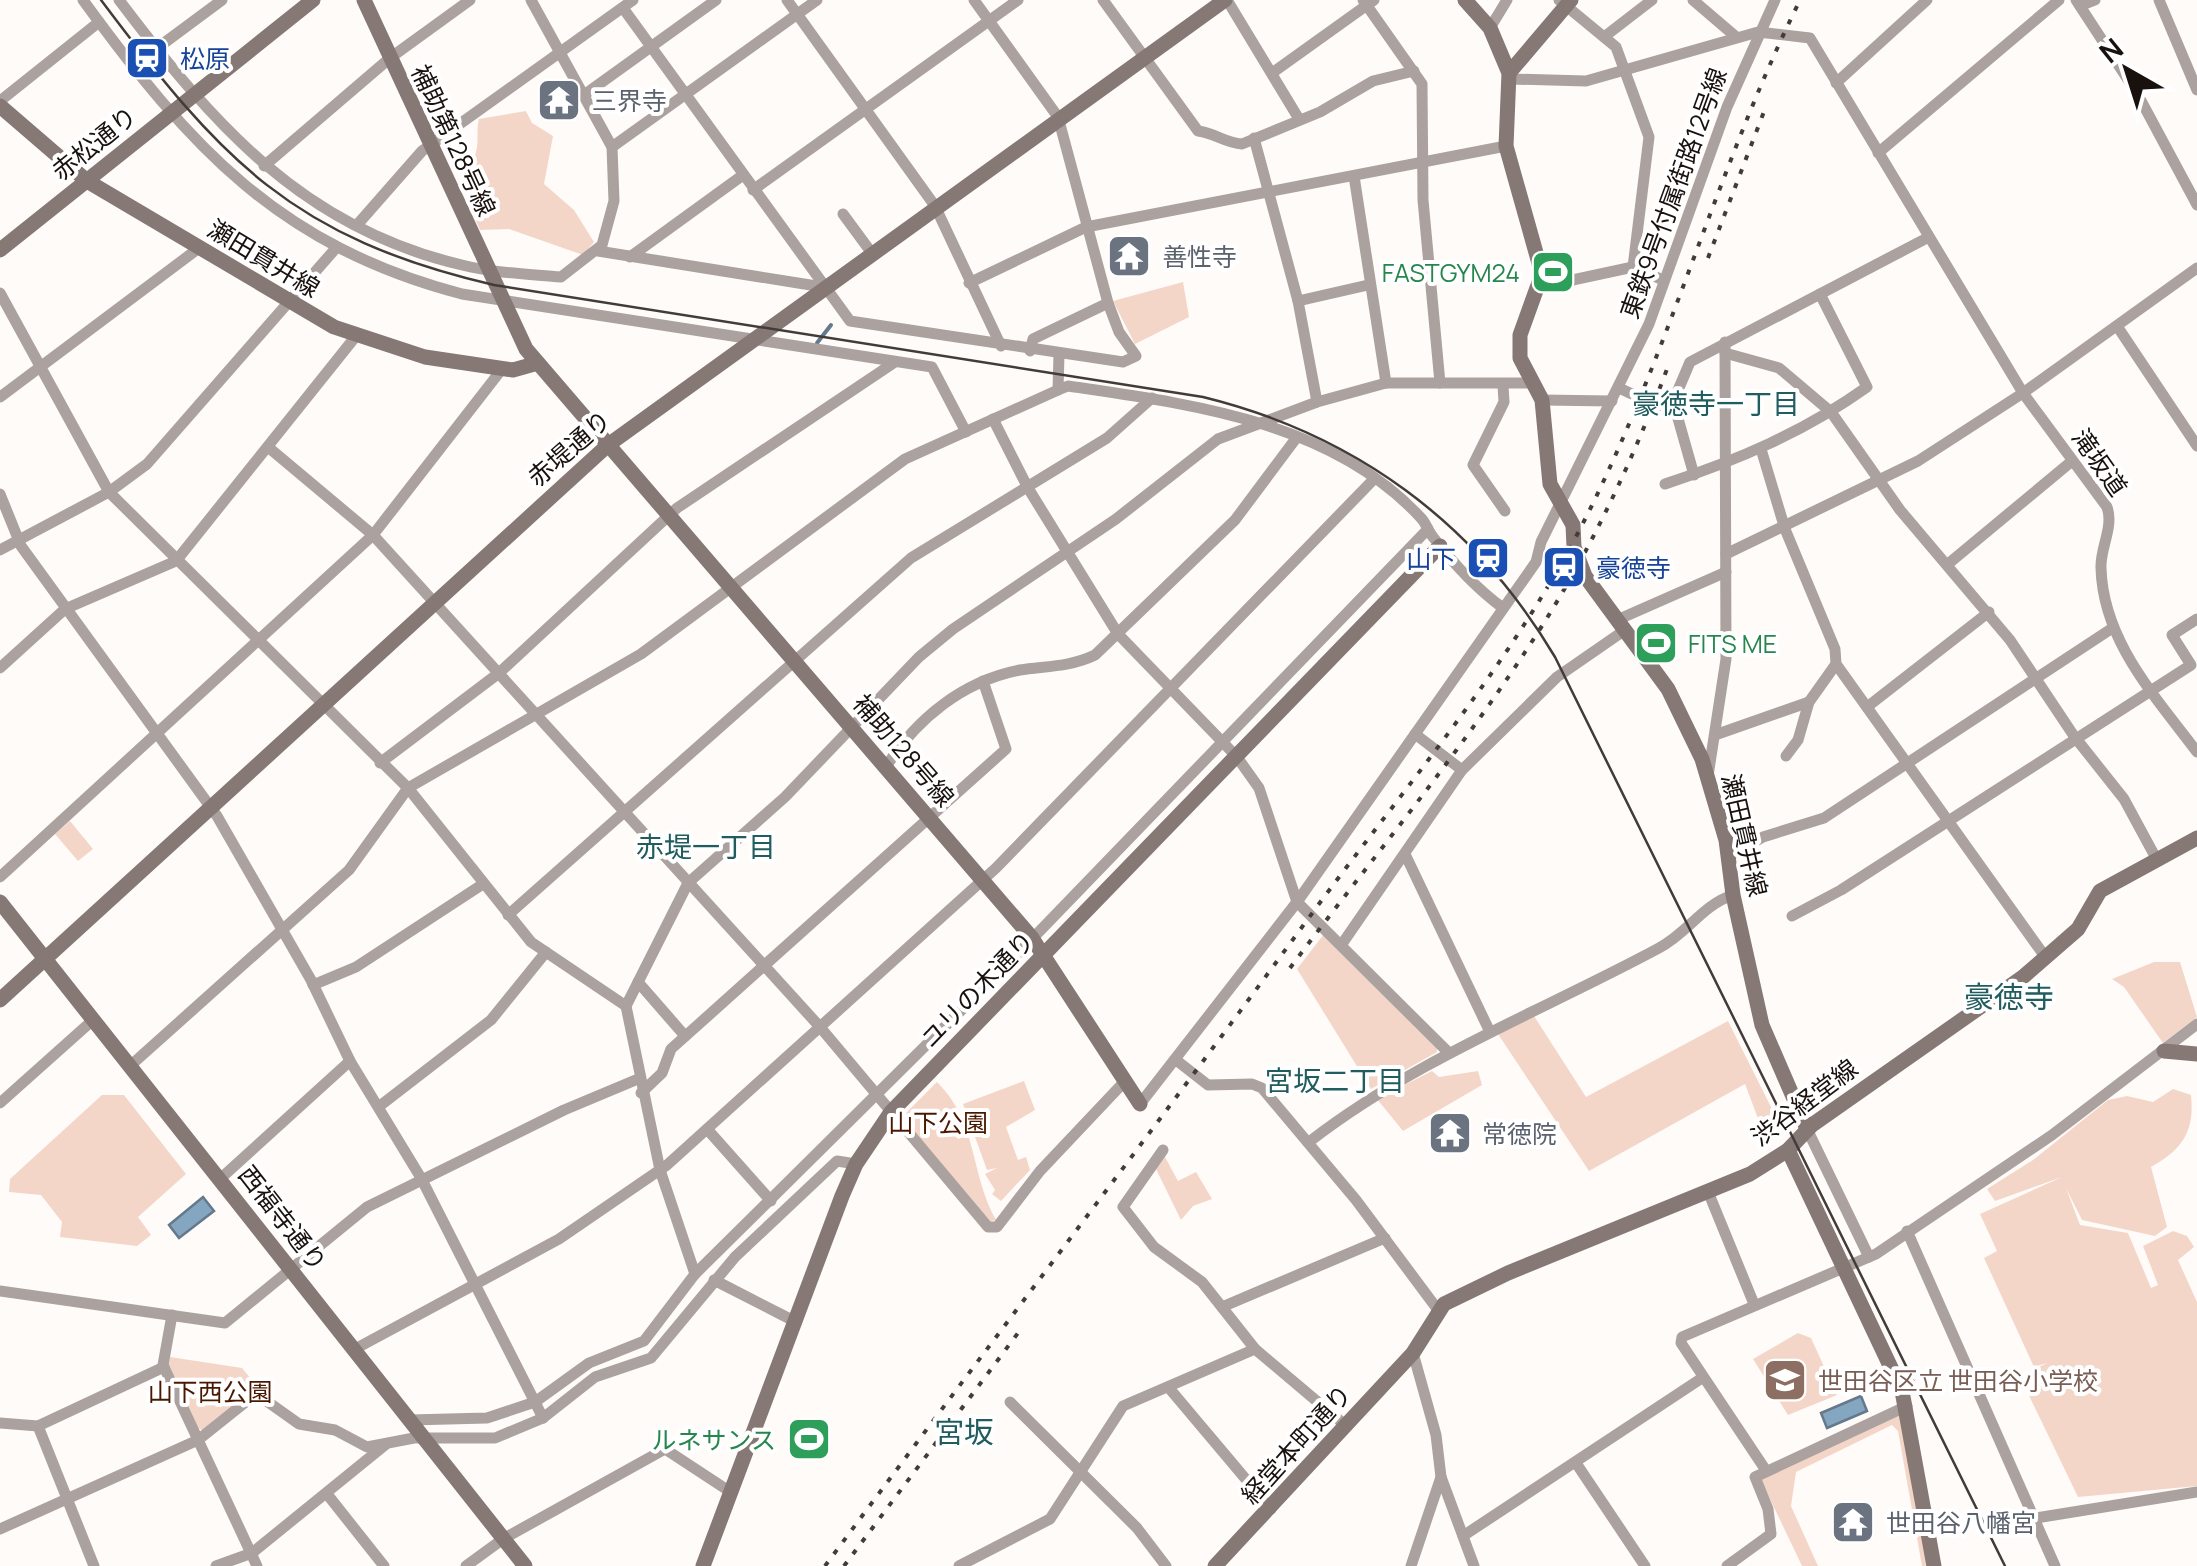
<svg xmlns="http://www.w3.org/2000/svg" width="2197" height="1566" font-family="Manrope,'Noto Sans JP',sans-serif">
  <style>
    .green { fill: #f4d6c9 }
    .water { fill: #85a6c1; stroke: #64798b; stroke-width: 2.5 }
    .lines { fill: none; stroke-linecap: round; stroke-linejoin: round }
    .stream { stroke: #64798b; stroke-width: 4 }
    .street { stroke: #aba2a0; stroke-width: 11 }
    .secondary { stroke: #857875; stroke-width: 15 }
    .tram { stroke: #423c39; stroke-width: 2.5 }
    .rail { stroke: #423c39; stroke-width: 4; stroke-dasharray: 5 10; stroke-linecap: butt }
    .labels { text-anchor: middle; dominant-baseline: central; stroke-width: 8; stroke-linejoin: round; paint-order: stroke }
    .transit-label { font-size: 25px; fill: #164399; stroke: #fff; text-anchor: start }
    .worship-label { font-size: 25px; fill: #5b616d; stroke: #fff; text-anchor: start }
    .street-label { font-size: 25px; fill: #18110e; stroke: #fff }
    .leisure-label { font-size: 25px; fill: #27864d; stroke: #fff; text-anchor: end }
    .park-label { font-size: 25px; fill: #4a1800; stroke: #fff }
    .education-label { font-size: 25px; fill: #785e54; stroke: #fff; text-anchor: start }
    .neighbourhood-label { font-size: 28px; fill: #215c5f; stroke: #fff }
    .quarter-label { font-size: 30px; fill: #215c5f; stroke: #fff }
  </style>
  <rect width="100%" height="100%" fill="#fffbf9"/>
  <g class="green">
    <path d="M526,111l6,12 21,13 -9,48 30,26 20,32 -11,13 -74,-26 -29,1c-17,-38 -14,-40 -4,-78 3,-10 0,-22 3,-33z"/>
    <path d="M1183,282l6,35 -54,27 -22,-43z"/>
    <path d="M70,821l23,28 -15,12 -23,-27z"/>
    <path d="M1324,934l113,112v6l-66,37 -74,-120z"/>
    <path d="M2154,962h26l17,55 -34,26 -39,-56 -12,-8z"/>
    <path d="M1534,1016l52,81 142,-76 50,100 -16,8 -17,-45 -156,87 -91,-137z"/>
    <path d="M1432,1071l7,6 39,-6 4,14 -79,46 -26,-32z"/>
    <path d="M1024,1081l11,29 -29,17 12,33 8,-3 4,13 -29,31 -9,-7 3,-4 -10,-16 12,-6 -10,2 -24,-66z"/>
    <path d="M937,1082c41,40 33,92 59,138l-8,2 -83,-100v-8z"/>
    <path d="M2173,1089l18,6c4,38 -10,55 -40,72l16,60 -12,9 -73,-16 -16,-32 14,37 48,8 23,55 7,-3 -15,-39 30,-15 14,5 7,11 -16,13 19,42v184l-119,11 -58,-120 27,-14 -13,4 -50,-109 13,-7 -17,-37 82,-37 -67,24 -8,-12 46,-29 75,-60 19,-4 26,6z"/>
    <path d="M102,1095h22l62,79 -48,43 13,18 -14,11 -77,-9 2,-15 -21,-27 -32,-3 1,-13z"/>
    <path d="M1165,1157l13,24 18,-9 16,27 -19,7 -12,14 -25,-51z"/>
    <path d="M1798,1333l13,5 26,57 -49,20 -35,-56z"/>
    <path d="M170,1357l72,11 15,18 -53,45 -6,-3 -30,-60z"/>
    <path d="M1902,1414l31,152h-11l-24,-135 -6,-6 -96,47 -5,34 27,60h-16l-42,-88z"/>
  </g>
  <g class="water">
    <path d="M203,1197l11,14 -35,27 -10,-13z"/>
    <path d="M1861,1396l6,15 -40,17 -6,-15z"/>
  </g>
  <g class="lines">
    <path class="stream" d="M817,343l14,-18"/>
    <g class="street">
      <path d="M83,0c107,147 196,246 379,294l470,73 34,65"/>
      <path d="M119,0c94,124 184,228 343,265 32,8 66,9 99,12l41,-32 12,-44 -2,-54 -81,-147"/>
      <path d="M787,0l148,206 66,140"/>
      <path d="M1103,0l95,131c17,2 27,12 44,13l78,-32 53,-31 41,-10"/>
      <path d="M1227,0l72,119"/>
      <path d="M1363,0l59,84 1,116 17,183"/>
      <path d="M1559,0l57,47 33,90 -16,130"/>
      <path d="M1693,0l42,36"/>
      <path d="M2076,0l62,95 59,110"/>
      <path d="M2159,0l38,90"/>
      <path d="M2080,6l15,-6"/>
      <path d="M623,8l227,313 273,41 13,-6 -17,-24 -11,-29 -50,-186 -84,-117"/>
      <path d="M1490,28l17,-28"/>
      <path d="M1604,37l48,-37"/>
      <path d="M156,49l66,-49"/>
      <path d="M1272,73l102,-73"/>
      <path d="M1510,79l76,2 172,-49 52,6 213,355 84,114c7,20 -7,41 -6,61 2,73 54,128 96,184"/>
      <path d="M1836,83l91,-83"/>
      <path d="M584,95l132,-95"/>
      <path d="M0,101l99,-79"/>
      <path d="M1254,138l44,163 19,101"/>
      <path d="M612,147l205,-147"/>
      <path d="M1878,153l181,-153"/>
      <path d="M264,166l126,-108 80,-58"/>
      <path d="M1354,176l32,207"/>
      <path d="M753,190l265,-190"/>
      <path d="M843,214l28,38"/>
      <path d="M357,225l65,-74 211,-151"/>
      <path d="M598,251l225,36"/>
      <path d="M630,257l113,-82"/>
      <path d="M969,283l117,-56 420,-81"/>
      <path d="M1540,287l93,-20 30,13"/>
      <path d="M0,293l109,199 299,296 123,154 95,64"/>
      <path d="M1298,301l70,-16"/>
      <path d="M2117,326l80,120"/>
      <path d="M1030,351l3,-12 75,-36"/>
      <path d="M1725,353l54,15 52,44 69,98 110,130 64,96 50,63 33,61"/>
      <path d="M1503,386l1,16 -31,63 32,46"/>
      <path d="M1619,388l58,27 17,60"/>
      <path d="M1058,390l1,-36"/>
      <path d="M0,397l199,-149"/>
      <path d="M1542,400l70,1"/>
      <path d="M1670,409l20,-47 237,-124"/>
      <path d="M993,419l35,69 90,146 119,123 22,31 38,114 150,149"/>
      <path d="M268,447l105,88 447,492 168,200h9l43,-56 86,-91"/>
      <path d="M1761,449l24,80 50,120 1,15 210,294"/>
      <path d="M1665,484c73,-24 139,-52 202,-97l-47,-93"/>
      <path d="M0,494l21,52 196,270 94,164 39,81 71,117 122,240"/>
      <path d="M0,550l109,-58 38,-28 189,-216"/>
      <path d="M1726,554l192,-93 105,-68 174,-125"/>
      <path d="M1948,564l124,-103"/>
      <path d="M1617,620l109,-48"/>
      <path d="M0,668l65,-59 111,-48 180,-225"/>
      <path d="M1867,707l122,-95"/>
      <path d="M1415,734l47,36"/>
      <path d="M1715,735l94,-33"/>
      <path d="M1786,756l12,-16 11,-38 27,-38"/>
      <path d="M380,763l119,-90 178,-165 218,-146"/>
      <path d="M886,767c30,-48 77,-86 134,-97 26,-4 50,-3 75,-15l140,-135 62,-83"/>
      <path d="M1708,776l18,-117 -1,-317"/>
      <path d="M1405,854l85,178"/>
      <path d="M1729,856l34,-19 61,-19 287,-189"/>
      <path d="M0,877l373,-342 129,-166"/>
      <path d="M508,915l403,-357 196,-120 45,-40"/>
      <path d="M1792,916l49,-26 350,-225 -19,-30 25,-16"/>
      <path d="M1342,944l120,-174 95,-93 68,-47"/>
      <path d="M638,982l47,54"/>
      <path d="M313,985l43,-18 127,-83"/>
      <path d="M1176,1060l32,25 44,-1 10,4 94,112 82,110"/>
      <path d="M130,1066l219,-196 59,-82 233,-134 264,-195 153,-69 10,-4c122,18 264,35 353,132 5,5 7,13 12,19 20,26 44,52 70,71"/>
      <path d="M641,1093l21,-20 9,-24 335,-300 -23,-68"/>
      <path d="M0,1103l93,-83"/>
      <path d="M1140,1104l157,-202 239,-340 5,-20 108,-218 78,-217 48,-107"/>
      <path d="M381,1105l110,-85 55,-68"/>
      <path d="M707,1129l64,72"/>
      <path d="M1807,1129l62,128"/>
      <path d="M1309,1142c107,-83 231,-130 350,-194 29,-15 43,-43 74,-53"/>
      <path d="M1163,1150l-40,57 31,40 48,35 53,67 90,76"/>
      <path d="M220,1179l130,-118"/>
      <path d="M1709,1194l45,110"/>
      <path d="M1907,1231l148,335"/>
      <path d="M695,1274l-35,-104 -34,-164 62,-123 97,-86 134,-140 34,-28 163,-110 102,-80 99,-37 69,-19h143"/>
      <path d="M714,1280l80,41"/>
      <path d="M0,1291l225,32 142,-116 197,-97 74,-31"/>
      <path d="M1222,1307l163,-69"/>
      <path d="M172,1315l-9,50 94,201"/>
      <path d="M355,1349l204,-110 108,-74 329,-297 378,-389"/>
      <path d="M1169,1388l102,121"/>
      <path d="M1010,1402l127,126 29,38"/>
      <path d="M410,1420l77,-2 48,-16 54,-39 55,-22 51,-67 312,-309 421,-436"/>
      <path d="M0,1423l38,3 126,-59"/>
      <path d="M38,1426l56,140"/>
      <path d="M1576,1463l69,103"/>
      <path d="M1765,1469l-84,-126 1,-6 194,-83 176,-119 145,-111"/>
      <path d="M1441,1477l33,89"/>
      <path d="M327,1494l57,72"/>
      <path d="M2036,1518l161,-26"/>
      <path d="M0,1529l198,-89 55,-44 8,1 38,27 36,6 32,17 47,-9h81l48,-20 52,-41 56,-19 84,-101 102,-96 19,3"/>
      <path d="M1463,1536l239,-158"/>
      <path d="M216,1566l36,-13 133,-108"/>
      <path d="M466,1566l37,-27 162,-90 64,42"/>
      <path d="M959,1566l91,-47 73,-113 132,-57"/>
      <path d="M1411,1566l30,-89 -5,-42 -23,-82"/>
      <path d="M1727,1566l44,-32 -3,-25 -13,-32 152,-71"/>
    </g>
    <g class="secondary">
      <path d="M364,0l162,349 506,589 108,166"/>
      <path d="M1465,0l25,28 19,45 -3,73 36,128 -22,61v23l22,42 8,84 23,41 1,22 11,29 83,113 34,70 24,81 7,55 29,130 45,104"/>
      <path d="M1509,73l62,-73"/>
      <path d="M0,106l87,75 247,146 91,30 88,13 25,-7"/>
      <path d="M0,250l313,-250"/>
      <path d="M0,902l525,664"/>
      <path d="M0,1000l608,-555 617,-445"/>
      <path d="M2164,1051l33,3"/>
      <path d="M1788,1150l114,241 32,175"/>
      <path d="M703,1566l139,-370 14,-32 35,-52 549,-566"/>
      <path d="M1215,1566l198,-213 31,-49 64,-31 242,-99 38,-24 24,-25 211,-148 55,-48 22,-38 97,-53"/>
    </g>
    <path class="tram" d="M101,0c120,160 191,238 393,285l709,112c151,37 272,125 352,260l450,909"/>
    <g class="rail">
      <path d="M1708,258l57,-149"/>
      <path d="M1290,968c80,-107 166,-210 239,-322 59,-89 104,-185 141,-285"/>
      <path d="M825,1566c159,-215 322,-427 480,-643 86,-118 182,-230 255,-357 101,-179 149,-382 240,-566"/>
      <path d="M844,1566l177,-237"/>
    </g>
  </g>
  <defs>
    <g id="station-square" transform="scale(2.25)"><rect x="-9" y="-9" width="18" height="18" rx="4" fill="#1a4fb4" stroke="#fff"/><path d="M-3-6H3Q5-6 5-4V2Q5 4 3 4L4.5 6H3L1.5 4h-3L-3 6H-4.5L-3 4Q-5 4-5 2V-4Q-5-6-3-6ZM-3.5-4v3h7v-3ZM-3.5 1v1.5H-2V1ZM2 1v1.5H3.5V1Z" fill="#fff"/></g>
    <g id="temple-square" transform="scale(2.25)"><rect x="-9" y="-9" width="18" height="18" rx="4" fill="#6b7280" stroke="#fff"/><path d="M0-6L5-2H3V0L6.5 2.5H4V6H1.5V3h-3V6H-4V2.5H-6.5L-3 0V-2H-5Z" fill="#fff"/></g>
    <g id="stadium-square" transform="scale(2.25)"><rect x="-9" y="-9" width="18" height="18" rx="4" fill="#2e9e5b" stroke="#fff"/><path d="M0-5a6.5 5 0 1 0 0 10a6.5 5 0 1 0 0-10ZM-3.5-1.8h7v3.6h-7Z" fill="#fff"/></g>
    <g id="school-square" transform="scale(2.25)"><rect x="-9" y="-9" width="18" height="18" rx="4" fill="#8d6e63" stroke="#fff"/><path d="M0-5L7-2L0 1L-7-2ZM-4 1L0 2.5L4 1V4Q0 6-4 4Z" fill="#fff"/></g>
  </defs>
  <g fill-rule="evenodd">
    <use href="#station-square" x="147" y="58"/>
    <use href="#temple-square" x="559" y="100"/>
    <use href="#temple-square" x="1129" y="256"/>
    <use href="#stadium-square" x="1553" y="272"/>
    <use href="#station-square" x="1488" y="558"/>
    <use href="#station-square" x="1564" y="567"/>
    <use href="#stadium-square" x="1656" y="643"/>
    <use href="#temple-square" x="1450" y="1133"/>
    <use href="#school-square" x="1785" y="1380"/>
    <use href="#stadium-square" x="809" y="1439"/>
    <use href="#temple-square" x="1853" y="1522"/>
  </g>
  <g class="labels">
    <g class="transit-label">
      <text x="180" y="58">松原</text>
      <text x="1456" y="558" text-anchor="end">山下</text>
      <text x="1596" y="567">豪徳寺</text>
    </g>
    <g class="worship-label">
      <text x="592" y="100">三界寺</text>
      <text x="1162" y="256">善性寺</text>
      <text x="1482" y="1133">常徳院</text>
      <text x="1886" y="1522">世田谷八幡宮</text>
    </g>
    <g class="street-label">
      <text transform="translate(454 140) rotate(65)">補助第128号線</text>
      <text transform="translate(94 143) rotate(-39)">赤松通り</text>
      <text transform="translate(1673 193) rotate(-70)">東鉄9号付属街路12号線</text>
      <text transform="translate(264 258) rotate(31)">瀬田貫井線</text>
      <text transform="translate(569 448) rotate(-41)">赤堤通り</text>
      <text transform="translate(2100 462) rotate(55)">滝坂道</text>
      <text transform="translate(904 750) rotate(49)">補助128号線</text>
      <text transform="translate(1745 835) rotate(77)">瀬田貫井線</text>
      <text transform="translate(977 989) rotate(-46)">ユリの木通り</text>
      <text transform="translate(1804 1102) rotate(-37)">渋谷経堂線</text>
      <text transform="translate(283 1218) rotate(52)">西福寺通り</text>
      <text transform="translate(1296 1444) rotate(-48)">経堂本町通り</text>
    </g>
    <g class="leisure-label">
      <text x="1520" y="272">FASTGYM24</text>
      <text x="1688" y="643" text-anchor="start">FITS ME</text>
      <text x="776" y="1439">ルネサンス</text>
    </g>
    <g class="park-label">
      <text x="938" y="1122">山下公園</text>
      <text x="210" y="1391">山下西公園</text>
    </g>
    <g class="education-label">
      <text x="1818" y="1380">世田谷区立 世田谷小学校</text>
    </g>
    <g class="neighbourhood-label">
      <text x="1716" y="403">豪徳寺一丁目</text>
      <text x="706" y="846">赤堤一丁目</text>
      <text x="1335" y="1080">宮坂二丁目</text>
    </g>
    <g class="quarter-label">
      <text x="2009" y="996">豪徳寺</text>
      <text x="964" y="1431">宮坂</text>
    </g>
  </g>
  <g transform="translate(2127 70) rotate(321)" stroke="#ffffff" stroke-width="8" paint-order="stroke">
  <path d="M0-8L18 38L0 25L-18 38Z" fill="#18110e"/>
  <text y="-15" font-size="28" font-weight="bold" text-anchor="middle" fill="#18110e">N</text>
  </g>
</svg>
